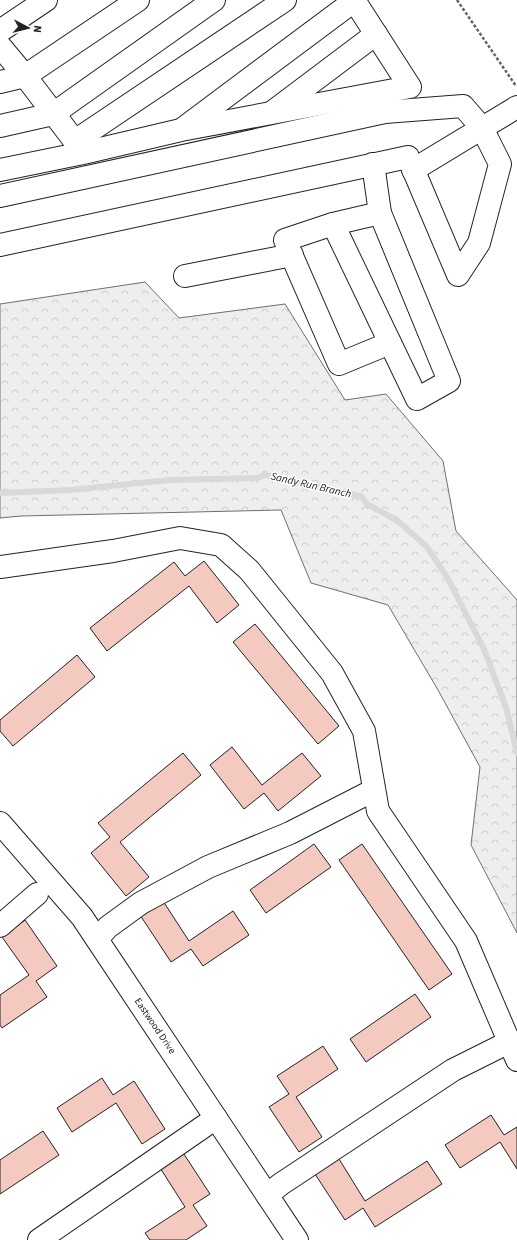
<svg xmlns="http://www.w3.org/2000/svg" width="517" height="1240" font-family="'Source Sans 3',sans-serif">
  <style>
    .forest { fill: url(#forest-crowns); stroke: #6f6f6f }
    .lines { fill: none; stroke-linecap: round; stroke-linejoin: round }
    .stream { stroke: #d9d9d9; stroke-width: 6 }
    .building { fill: #f3c9c0; stroke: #222 }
    .minor-casing { stroke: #222; stroke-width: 24 }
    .path { stroke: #646464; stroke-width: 2.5; stroke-dasharray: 3 2; stroke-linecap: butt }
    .minor { stroke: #fff; stroke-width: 22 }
    .labels { text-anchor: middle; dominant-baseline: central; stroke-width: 3; stroke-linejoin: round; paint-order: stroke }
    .street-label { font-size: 10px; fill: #222; stroke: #fff }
    .water-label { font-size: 11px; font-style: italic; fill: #222; stroke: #fff }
  </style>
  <defs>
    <pattern id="forest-crowns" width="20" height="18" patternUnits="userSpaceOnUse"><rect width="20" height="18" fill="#eee"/><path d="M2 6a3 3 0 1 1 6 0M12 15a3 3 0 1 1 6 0" fill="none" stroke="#ccc"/></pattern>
  </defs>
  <rect width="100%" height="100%" fill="#fff"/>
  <path class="forest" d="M145,282l34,36 106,-14 60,96 41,-6 57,67 13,70 61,69v333l-46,-88 9,-78 -42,-77 -50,-85 -77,-22 -30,-73 -260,6 -21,2v-214z"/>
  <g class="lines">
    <path class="stream" d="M0,493l70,-3 100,-10 87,-2 8,-3 96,21 6,8 31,17 29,26 20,30 36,70 23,60 11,46"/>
  </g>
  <g class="building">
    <path d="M204,561l35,44 -22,18 -28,-37 -82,65 -17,-23 84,-66 11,14z"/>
    <path d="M255,624l84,102 -21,18 -85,-102z"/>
    <path d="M77,655l18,22 -82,69 -13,-15v-11z"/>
    <path d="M232,747l30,38 40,-32 19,23 -43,35 -14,-18 -20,16 -34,-44z"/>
    <path d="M183,753l18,22 -81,67 29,35 -23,19 -35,-43 19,-16 -12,-14z"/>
    <path d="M314,844l17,23 -65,46 -16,-23z"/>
    <path d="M362,844l90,130 -23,16 -90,-130z"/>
    <path d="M163,901l26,40 44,-30 16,24 -46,31 -12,-17 -20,13 -31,-47z"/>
    <path d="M25,920l32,46 -21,15 11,16 -45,31 -2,-3v-30l29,-20 -27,-38z"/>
    <path d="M415,994l16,23 -65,45 -16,-23z"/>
    <path d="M323,1046l15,23 -42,28 26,40 -23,15 -30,-45 20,-13 -12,-18z"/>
    <path d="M102,1078l11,17 21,-14 31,48 -23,15 -26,-41 -44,29 -15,-24z"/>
    <path d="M491,1115l13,20 13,-8v42l-17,-27 -40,26 -15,-23z"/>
    <path d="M43,1131l16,24 -59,39v-34z"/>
    <path d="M180,1148l30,46 -17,11 14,21 -21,14h-36l-5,-7 40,-26 -28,-44z"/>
    <path d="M339,1159l26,42 62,-40 15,23 -67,43 -12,-19 -18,12 -30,-46z"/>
  </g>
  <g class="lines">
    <g class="minor-casing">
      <g id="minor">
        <path d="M0,31l46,-31"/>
        <path d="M0,46l25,30 58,76"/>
        <path d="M0,82l25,-6 113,-76"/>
        <path d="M275,110l101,-76"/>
        <path d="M0,126l53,-12 161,-114"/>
        <path d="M185,127l169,-126"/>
        <path d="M75,141l210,-141"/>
        <path d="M0,170l83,-17 98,-23 229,-43 -56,-87"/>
        <path d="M413,170l104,-63"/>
        <path d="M0,196l385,-84 78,-6 19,22 18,36 -21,79 -21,32 -50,-118 -408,88"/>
        <path d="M380,213l-47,11 -48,16 54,124 51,-21"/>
        <path d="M333,224l84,175 32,-18 -69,-168 -7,-49"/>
        <path d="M185,276l107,-21"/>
        <path d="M0,567l113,-16 67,-13 41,7 28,25 83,103 32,58 14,80 88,130 51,119"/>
        <path d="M0,823l82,94 215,323"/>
        <path d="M0,926l37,-32"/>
        <path d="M97,939l11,-12 33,-24 67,-36 82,-34 84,-43"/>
        <path d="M267,1195l14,-11 172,-114 56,-28"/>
        <path d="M39,1240l177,-122"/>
      </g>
    </g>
    <path class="path" d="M457,0l59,86"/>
    <use href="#minor" class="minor"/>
  </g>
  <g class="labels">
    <g class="street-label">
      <text transform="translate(155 1026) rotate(56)">Eastwood Drive</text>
    </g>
    <g class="water-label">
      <text transform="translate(311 485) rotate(13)">Sandy Run Branch</text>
    </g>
  </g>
  <g transform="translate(28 28) rotate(97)" stroke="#ffffff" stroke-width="3" paint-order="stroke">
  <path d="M0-3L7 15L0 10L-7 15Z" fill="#222222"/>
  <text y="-6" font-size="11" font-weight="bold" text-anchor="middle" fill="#222222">N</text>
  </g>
</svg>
